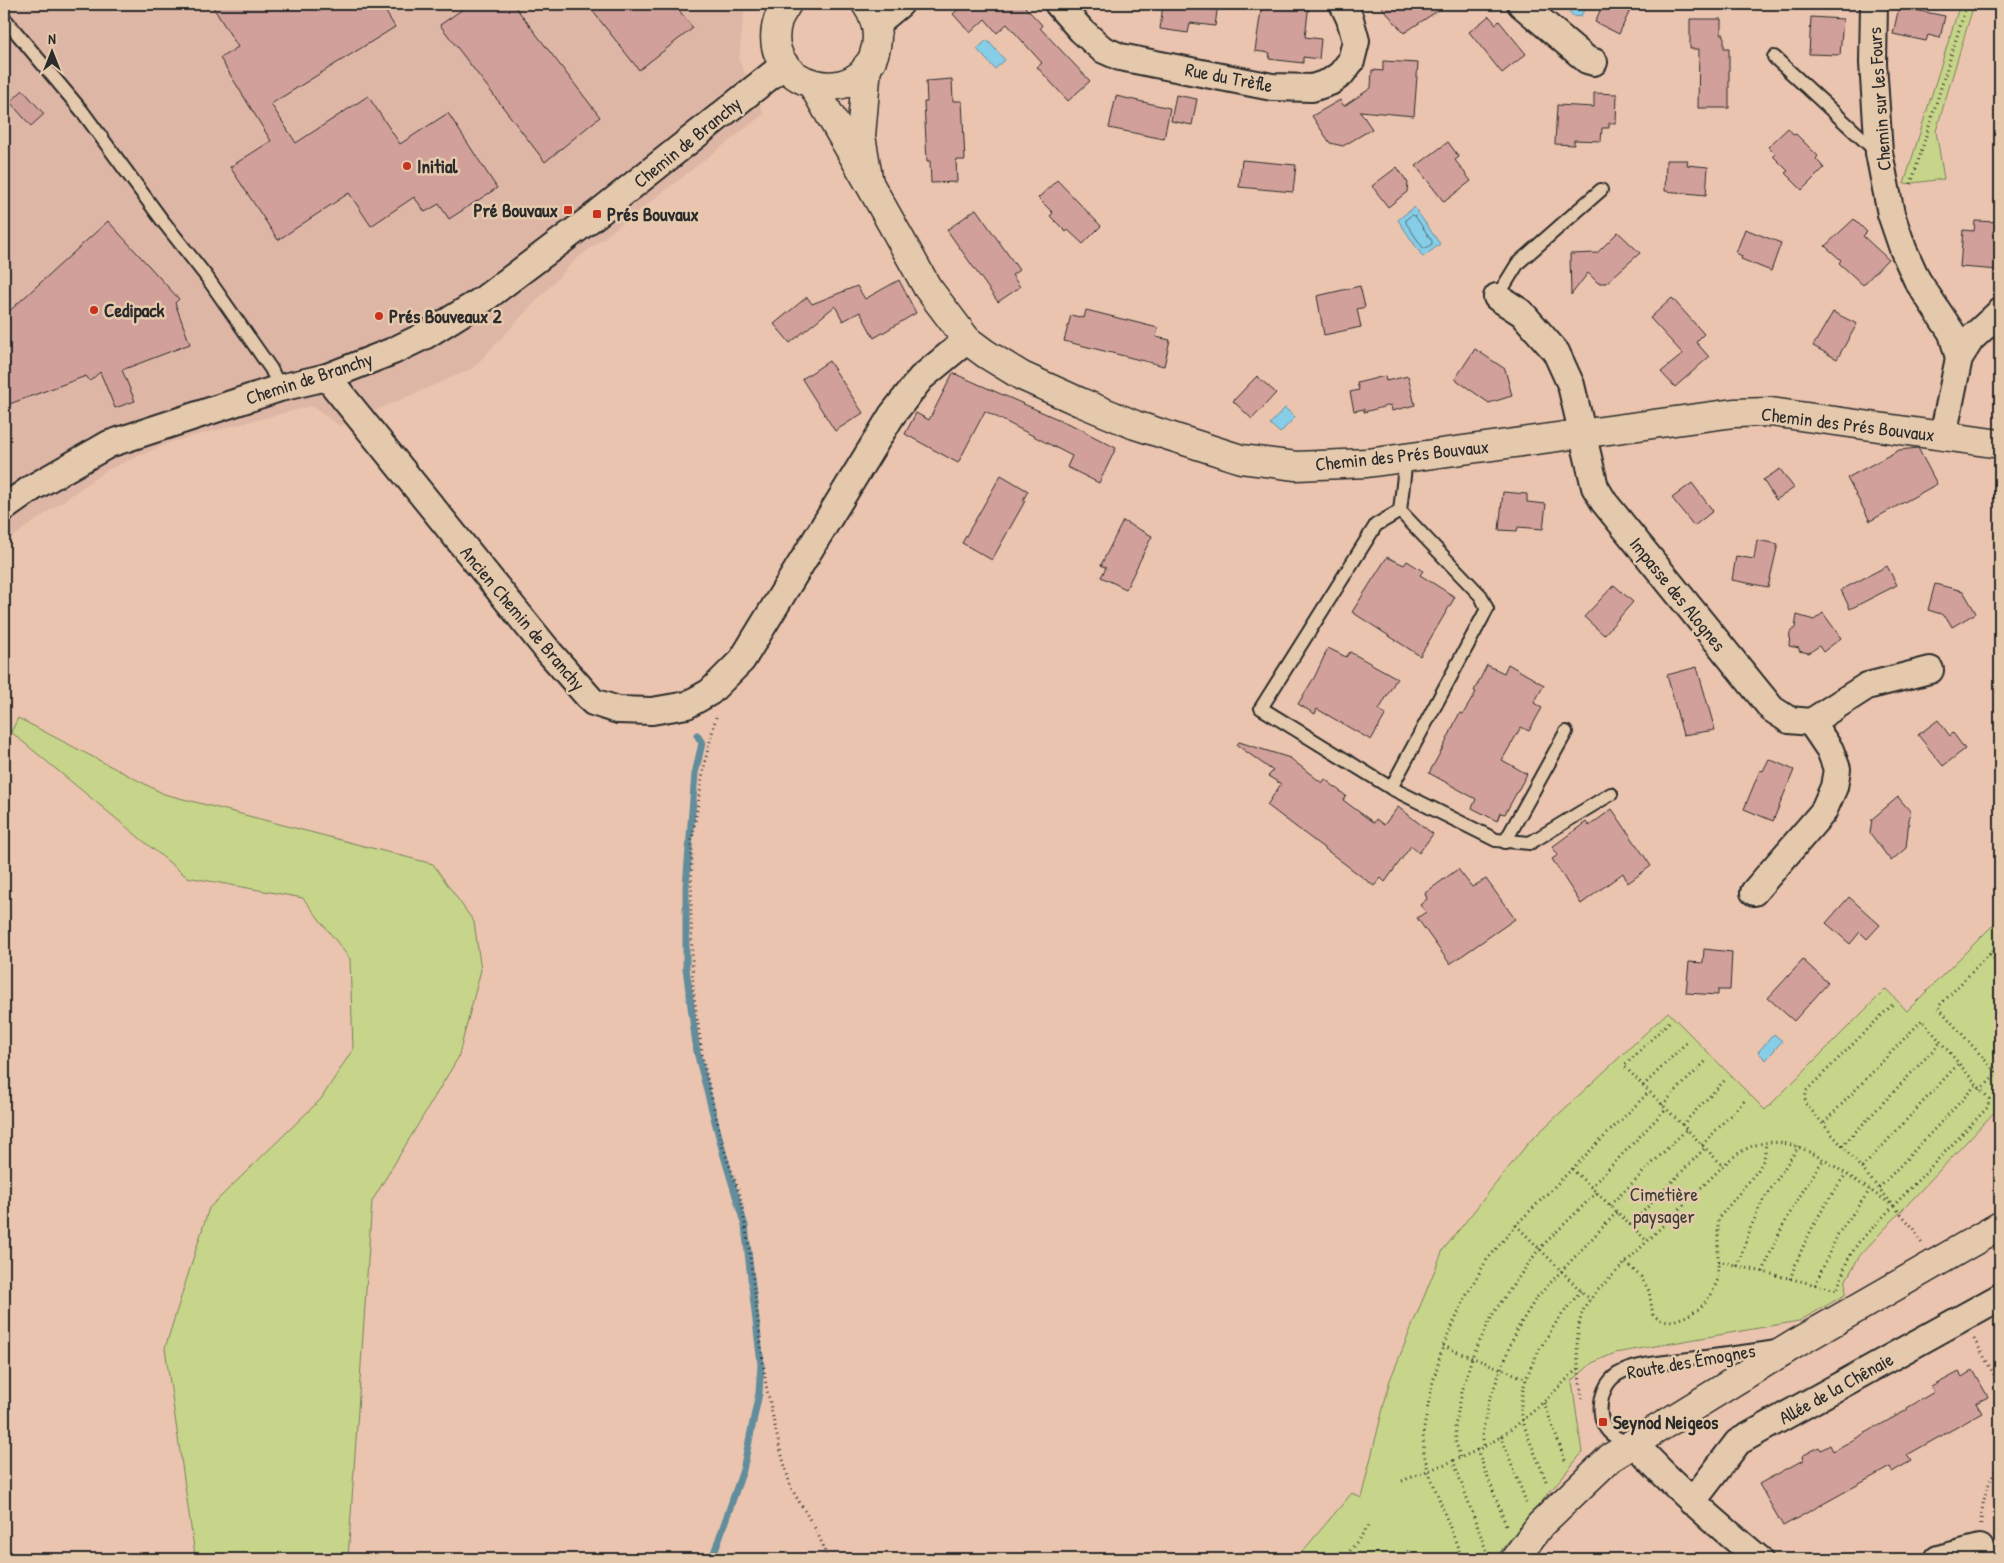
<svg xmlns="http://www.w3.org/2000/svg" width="2004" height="1563" font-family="'Patrick Hand',sans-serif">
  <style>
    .built { fill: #deb6a6 }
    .green { fill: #c6d589; stroke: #78805a }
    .water { fill: #86cee8; stroke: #628d9c }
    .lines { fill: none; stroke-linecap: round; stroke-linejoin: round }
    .shore { stroke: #4f6c77; stroke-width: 1 }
    .stream { stroke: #628d9c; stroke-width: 7 }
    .building { fill: #d1a09a; stroke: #2b2b2b }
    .service-casing { stroke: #2b2b2b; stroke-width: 16 }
    .minor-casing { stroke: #2b2b2b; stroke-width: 30 }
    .tertiary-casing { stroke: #2b2b2b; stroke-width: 31 }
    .path { stroke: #2b2b2b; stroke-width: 3; stroke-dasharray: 1 4; stroke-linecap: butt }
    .service { stroke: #e5c9ac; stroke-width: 12 }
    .minor { stroke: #e5c9ac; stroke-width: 26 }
    .tertiary { stroke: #e5c9ac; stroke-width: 28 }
    .poi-dot { fill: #c8321e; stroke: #e5c9ac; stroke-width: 2 }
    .labels { text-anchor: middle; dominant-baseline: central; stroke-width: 5; stroke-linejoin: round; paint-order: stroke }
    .street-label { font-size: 19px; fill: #2b2b2b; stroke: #e5c9ac }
    .poi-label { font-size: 19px; font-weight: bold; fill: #2b2b2b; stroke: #e5c9ac; text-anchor: start }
    .park-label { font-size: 19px; fill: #3a3c34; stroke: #e5c9ac }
  </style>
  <rect width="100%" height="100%" fill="#eac4ae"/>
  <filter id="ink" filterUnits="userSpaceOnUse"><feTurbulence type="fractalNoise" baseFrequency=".02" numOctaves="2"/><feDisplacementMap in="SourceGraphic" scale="10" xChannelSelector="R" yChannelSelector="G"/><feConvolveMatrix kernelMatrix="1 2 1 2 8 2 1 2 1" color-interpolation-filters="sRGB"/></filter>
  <g filter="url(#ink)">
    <path class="built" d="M4,4h741l-6,56 25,54 -190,147 -101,107 -133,58 -29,-20 -140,36 -64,28 -103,73z"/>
    <g class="green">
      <path d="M1960,4h14l-38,127 8,48 -40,5z"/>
      <path d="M18,718l146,76 269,70 41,58 7,48 -23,88 -86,143 -24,358h-150l-3,-4 -30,-207 44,-140 112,-109 32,-50 -3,-90 -47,-61 -116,-21 -176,-145z"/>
      <path d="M2000,918v188l-140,149 -14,25 -1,15 -46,26 -184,32 -23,10 -20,18 10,72 -88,106h-198l56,-66 9,5 29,-118 53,-130 86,-108 139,-130 97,98 121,-121 21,22z"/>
    </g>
    <g class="water">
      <path d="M1572,4h15l-6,12c-8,2 -10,-1 -13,-8z"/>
      <path d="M987,40l18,20 -10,9 -18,-20z"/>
      <path d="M1414,207l26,37 -17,13 -25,-37z"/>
      <path d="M1285,408l10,9 -15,16 -10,-9z"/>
      <path d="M1774,1034l8,7 -16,19 -8,-8z"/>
    </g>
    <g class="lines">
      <path class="shore" d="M1412,215l3,1 17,25v3l-6,4h-3l-17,-25v-3z"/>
      <path class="stream" d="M697,735l5,8 -7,31 -9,112v82l11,84 27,104 21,70 16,138 -2,29 -16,77 -31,89"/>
    </g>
    <g class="building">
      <path d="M211,4h170l14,23 -124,77 25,39 72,-47 32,48 48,-31 49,75 -48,31 -10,-15 -14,8 -11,-15 -43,29 -22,-33 -71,47 -48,-73 41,-26 -51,-83 18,-11z"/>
      <path d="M470,4h43l87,113 -55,45 -105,-137z"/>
      <path d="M587,4h87l19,24 -54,42z"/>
      <path d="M964,4h65l-4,3 17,18 -2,3 50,53 -22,20 -31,-34 5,-4 -35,-39 -10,9 -12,-14 -15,14 -17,-19z"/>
      <path d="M1163,4h55l-3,22 -25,-3 -2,10 -28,-4z"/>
      <path d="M1262,4h47l-4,33 16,2 -2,20 -16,-2v6l-34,-4 1,-6 -15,-2z"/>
      <path d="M1379,4h69l-44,29z"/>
      <path d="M1603,4h30l-14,30 -24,-12z"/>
      <path d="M1899,7l46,9 -5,22 -12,-3 -2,6 -33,-7z"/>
      <path d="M1489,16l7,8 3,-3 27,33 -24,19 -33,-41z"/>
      <path d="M1811,17l32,2 -3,36 -31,-1z"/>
      <path d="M1690,19h31v15h3v14h5v60h-31l1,-59h-9z"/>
      <path d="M1383,61l35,2 -4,53 -54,-5 12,18 -29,17 -13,-3 -18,-27 28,-16 4,6 27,-18 1,-18 11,1z"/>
      <path d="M952,79l1,22h9l3,59h-9l1,22 -26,1 -1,-22h-3l-3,-59h3l-1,-21z"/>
      <path d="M23,90l21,24 -13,12 -21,-24z"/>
      <path d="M1594,93l23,1 -1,29h-7v5h-7l-1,13 -27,-1v5l-19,-1 2,-39 37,2z"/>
      <path d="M1176,95l21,4 -5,26 -21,-4z"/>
      <path d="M1116,96l54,12 -6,31 -55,-11z"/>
      <path d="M1788,128l6,7 2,-1 22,22 -2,3 8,9 -22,22 -17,-17 3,-2 -15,-15 2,-2 -7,-7z"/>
      <path d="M1448,142l11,15 -4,3 16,21 -27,21 -28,-36z"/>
      <path d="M1242,160l54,5 -3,27 -54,-5z"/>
      <path d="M1666,160h22l-1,5 21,2 -2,28 -41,-4z"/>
      <path d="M1397,167l11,16 -1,9 -19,15 -16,-21z"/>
      <path d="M1057,180l44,46 -18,18 -15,-14 -2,2 -16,-16 3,-3 -15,-15z"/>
      <path d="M976,209l43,61 -7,5 8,12 -22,15 -51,-72z"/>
      <path d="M1854,219l13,13 -4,4 25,23 -25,26 -24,-22 2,-3 -16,-14z"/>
      <path d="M108,221l71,78 -4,4 15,41 -68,26 13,31 -20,7 -15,-36 -10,9 -4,-5 -82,30v-90z"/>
      <path d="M1975,221l25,1v48l-40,-3 3,-37 11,1z"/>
      <path d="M1745,229l36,14 -10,28 -30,-12 1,-3 -6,-3z"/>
      <path d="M1618,232l22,21 -34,30h-8l-10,-10 -17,22 -1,-41 27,-1z"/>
      <path d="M899,280l17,33 -42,25 -14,-26 -17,9 -8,-15 -45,37 -16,-19 33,-27 5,7 45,-18 8,13z"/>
      <path d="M1360,286l5,21 -8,2 4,18 -37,8 -7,-39z"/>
      <path d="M1672,298l32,36 -8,8 13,15 -34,30 -14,-15 22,-18 -33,-36z"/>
      <path d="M1086,310l72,18 -2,9 14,3 -6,26 -100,-25 7,-26 13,3z"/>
      <path d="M1833,312l24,12 -20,35 -24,-13z"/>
      <path d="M1475,349l30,20 7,27 -23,7 -34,-24z"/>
      <path d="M829,361l34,52 -28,18 -33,-52z"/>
      <path d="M953,373l132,58v1l31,16 -17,35 -32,-16 5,-11 -87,-45 -27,52 -53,-29 11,-21 13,7z"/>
      <path d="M1257,376l19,17 -24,26 -19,-18z"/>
      <path d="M1385,376l1,5 22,-5 7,29 -23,6 -1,-6 -27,7v-3l-10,2 -4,-19 9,-2 -2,-7z"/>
      <path d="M1918,448l19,36 -67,37 -23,-43 52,-28z"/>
      <path d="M1780,469l14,19 -18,12 -13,-20z"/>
      <path d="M1001,475l27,16 -5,9 2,1 -33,59 -30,-17z"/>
      <path d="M1692,483l21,28 -19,15 -22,-28z"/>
      <path d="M1503,492l24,2v8l19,2 -3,25 -25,-2 -1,4 -18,-1z"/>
      <path d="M1123,521l29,15 -26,53 -25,-12 5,-9 -5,-3z"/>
      <path d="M1757,540l21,4 -10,43 -36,-7 4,-24 18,3z"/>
      <path d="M1387,557l17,8 3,-4 16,10 -3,4 35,22 -35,59 -68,-44z"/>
      <path d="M1887,566l10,19 -47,24 -9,-19z"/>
      <path d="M1935,584l28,7 13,22 -24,14 -4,-7 -7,-6 -13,-4z"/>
      <path d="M1614,585l19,17 -29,33 -20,-18z"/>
      <path d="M1823,613l18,25 -18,14 -4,-6 -10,7 -10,-2v-3l-10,-2 1,-14 5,-4 2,-13 17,5z"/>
      <path d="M1328,648l18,9 4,-5 47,26 -18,32 7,4 -15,26 -54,-31 -2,5 -17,-10 17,-28z"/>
      <path d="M1508,664l36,21 -10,18 8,5 -13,23 -8,-4 -19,33 25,14 -22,40 -5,-1 -3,8 -25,-13 4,-9 -47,-26 17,-31 10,-22 4,-7 3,1 13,-22 -2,-1 13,-26 17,8z"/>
      <path d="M1697,667l18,63 -32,5 -16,-60z"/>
      <path d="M1938,720l12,16 3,-3 12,16 -22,17 -25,-31z"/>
      <path d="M1239,742l51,16 32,25 3,-4 21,17 -3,4 31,23 2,-4 8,6 14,-18 35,27 -14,19 -8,-7 -26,36 -4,-4 -7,8 -107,-81 14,-21 -13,-8 5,-5 -36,-26z"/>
      <path d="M1769,759l25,11 -21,51 -29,-12 16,-39 3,1z"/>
      <path d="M1898,797l12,14 -4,37 -15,13 -21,-28 2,-14z"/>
      <path d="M1612,809l39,57 -23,17 -5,-10 -42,31 -29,-45 6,-4 -6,-8 34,-25 3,4z"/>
      <path d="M1458,869l14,18 14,-8 29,40 -65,45 -33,-46 9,-6 -6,-7 7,-6 -2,-6z"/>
      <path d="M1849,897l31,28 -13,14 -7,-7 -10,12 -24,-21z"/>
      <path d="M1704,949l28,3 -2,38h-12v5l-32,-2 3,-31 14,1z"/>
      <path d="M1803,960l25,23 -34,38 -26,-23z"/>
      <path d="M1973,1370l15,27 -12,6 6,10 -75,42 4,6 -19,11 -2,-5 -107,59 -24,-42 44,-24 -1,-4 17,-9 2,3 9,-5 3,6 74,-41v-2l27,-16 -3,-5 28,-15 3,5z"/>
    </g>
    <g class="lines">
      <g class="service-casing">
        <g id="service">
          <path d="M4,18l78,93 80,109 44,56 65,93 9,19"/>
          <path d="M1774,57l103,95"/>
          <path d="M1497,297l21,-34 83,-73"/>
          <path d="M1400,511l81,85 6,13 -96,179 -130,-80 115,-183 24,-14 6,-53"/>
          <path d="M1391,788l105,52 34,3 81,-49"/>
          <path d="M1505,842l61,-110"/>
          <path d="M1633,1442c-8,-1 -16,-3 -22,-8 -17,-14 -12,-49 7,-60 18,-10 43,-11 63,-14 32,-4 63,-8 95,-13"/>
        </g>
      </g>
      <g class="minor-casing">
        <g id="minor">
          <path d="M1058,4l23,26 21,19 18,8 152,30 40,1 18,-6 11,-8 10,-13 5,-20 -6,-22 -7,-15"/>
          <path d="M1521,4l66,56 7,2"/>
          <path d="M1874,4l-1,59 6,90 12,61 12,35 14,31 35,53 7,25"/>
          <path d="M876,24l24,-20"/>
          <path d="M1497,297l25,16 34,39 15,33 24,102 9,15 168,207 17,11 22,2 56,-36 63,-16"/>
          <path d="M327,377l222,275 44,50 25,8 34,1 35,-6 23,-13 32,-32 150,-245 29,-37 46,-38"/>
          <path d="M1943,436l16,-78 12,-19 29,-27"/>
          <path d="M4,508l28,-20 77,-44 171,-56 47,-11 66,-26 33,-16 58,-36 113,-85 187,-149"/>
          <path d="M1754,892l69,-80 11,-25 3,-18 -7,-19 -19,-28"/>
          <path d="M1633,1442c39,43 82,80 126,117"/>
          <path d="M1692,1502l46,-60 262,-145"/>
          <path d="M1938,1559l42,-11 4,11"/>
        </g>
      </g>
      <g class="tertiary-casing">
        <g id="tertiary">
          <path d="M787,4c-3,5 -7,11 -9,16 -21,68 85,93 98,27 3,-16 -1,-30 -10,-43"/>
          <path d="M812,84l57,99 -8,-47 6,-70"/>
          <path d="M869,183l58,104 40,53 19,14 36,22 58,26 55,23 106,34 55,7 71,-3 367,-50 37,-1 229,32"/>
          <path d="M1515,1559l25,-34 70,-67 185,-114 205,-118"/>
        </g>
      </g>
      <g class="path">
        <path d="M1911,184l56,-180"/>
        <path d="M716,717l-11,44 -13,79 -1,76 2,73 10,71 20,87 17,48 9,53 17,137 13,60 12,43 25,42 8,18 2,11"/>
        <path d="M2000,943l-62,64 62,70"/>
        <path d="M1990,954l10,11"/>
        <path d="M1892,1005l-86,86 -1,12 109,126 8,15"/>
        <path d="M1669,1022l-45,44 99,100"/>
        <path d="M1996,1072l4,-4"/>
        <path d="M1643,1086l45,-45"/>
        <path d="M1980,1090l17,-16"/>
        <path d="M1662,1105l45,-45"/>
        <path d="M1682,1125l44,-46"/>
        <path d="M1702,1145l44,-46"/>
        <path d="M1842,1146l98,-103"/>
        <path d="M1862,1168l96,-104"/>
        <path d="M1572,1169l75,72"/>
        <path d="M1591,1187l75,-78"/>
        <path d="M1879,1188l97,-103"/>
        <path d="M1610,1205l76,-75"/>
        <path d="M1516,1225l74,75"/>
        <path d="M1630,1225l75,-77"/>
        <path d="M1718,1261l119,29 10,-29 11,-18 130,-136 1,-8 -67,-79 -99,104"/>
        <path d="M1626,1263l15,14 8,14 4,24 7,5 13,1 14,-5 13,-8 11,-13 7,-16v-60l40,-49 6,-11 2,-16"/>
        <path d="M1737,1266l14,-39 11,-25 37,-56"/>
        <path d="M1763,1272c15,-41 36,-77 61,-113"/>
        <path d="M1790,1279c14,-39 32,-72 56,-105"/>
        <path d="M1815,1285l23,-51 32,-44"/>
        <path d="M1974,1339l26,46"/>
        <path d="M1443,1346l84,33"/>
        <path d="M1582,1399c-3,-28 -10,-63 2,-90 2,-6 8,-11 11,-16l128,-127c42,-41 78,-22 120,6 17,11 34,23 51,34"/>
        <path d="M1544,1403l22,60"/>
        <path d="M1501,1436l26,68"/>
        <path d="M1484,1445l-2,-11 8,-36 26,-67 21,-34 80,-85"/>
        <path d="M1477,1449l29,76"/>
        <path d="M1460,1457l-4,-15 -1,-16 7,-34 10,-35 22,-45 45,-63 58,-57"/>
        <path d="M1453,1460l33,90"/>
        <path d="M1402,1481c33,-14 71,-25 101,-46 28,-19 52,-44 77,-69"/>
        <path d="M1546,1481c-7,-20 -24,-53 -25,-72 -2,-37 37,-92 60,-118"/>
        <path d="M1981,1524c1,-26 7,-41 19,-62"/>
        <path d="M1461,1556l-33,-86 -4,-16 -1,-20 8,-45 12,-43 23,-50 20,-35 30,-36 133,-133"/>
        <path d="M1344,1559l26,-35"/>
        <path d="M1402,1559l7,-10"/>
      </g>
      <use href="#service" class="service"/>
      <use href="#minor" class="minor"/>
      <use href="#tertiary" class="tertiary"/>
    </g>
  </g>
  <g class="poi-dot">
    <circle cx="407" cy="166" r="5"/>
    <rect x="563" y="205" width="10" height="10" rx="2.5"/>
    <rect x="592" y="209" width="10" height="10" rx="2.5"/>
    <circle cx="94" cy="310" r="5"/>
    <circle cx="379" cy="316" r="5"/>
    <rect x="1598" y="1417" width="10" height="10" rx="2.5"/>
  </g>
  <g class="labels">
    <g class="street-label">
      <text transform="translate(1229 77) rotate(11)">Rue du Trèfle</text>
      <text transform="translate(1879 99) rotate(-94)">Chemin sur les Fours</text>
      <text transform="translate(687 142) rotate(-39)">Chemin de Branchy</text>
      <text transform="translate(309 378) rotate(-18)">Chemin de Branchy</text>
      <text transform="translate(1848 424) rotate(7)">Chemin des Prés Bouvaux</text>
      <text transform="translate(1402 455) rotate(-6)">Chemin des Prés Bouvaux</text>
      <text transform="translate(1678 594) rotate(51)">Impasse des Alognes</text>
      <text transform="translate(523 618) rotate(50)">Ancien Chemin de Branchy</text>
      <text transform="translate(1691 1361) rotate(-10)">Route des Émognes</text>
      <text transform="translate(1836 1388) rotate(-29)">Allée de la Chênaie</text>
    </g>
    <g class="poi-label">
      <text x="417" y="166">Initial</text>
      <text x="558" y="210" text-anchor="end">Pré Bouvaux</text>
      <text x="607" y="214">Prés Bouvaux</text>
      <text x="104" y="310">Cedipack</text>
      <text x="389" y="316">Prés Bouveaux 2</text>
      <text x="1613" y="1422">Seynod Neigeos</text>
    </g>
    <g class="park-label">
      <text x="1664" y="1194">Cimetière<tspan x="1664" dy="22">paysager</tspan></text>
    </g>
  </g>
  <rect width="2004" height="1563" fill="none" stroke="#e5c9ac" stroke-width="20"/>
  <rect x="10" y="10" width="1984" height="1543" fill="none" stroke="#2b2b2b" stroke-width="2" filter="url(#ink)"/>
  <g transform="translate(52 52)" stroke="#e5c9ac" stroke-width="4" paint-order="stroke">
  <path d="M0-4L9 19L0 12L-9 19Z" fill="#2b2b2b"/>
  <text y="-8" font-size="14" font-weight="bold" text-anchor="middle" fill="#2b2b2b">N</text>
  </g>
</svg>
